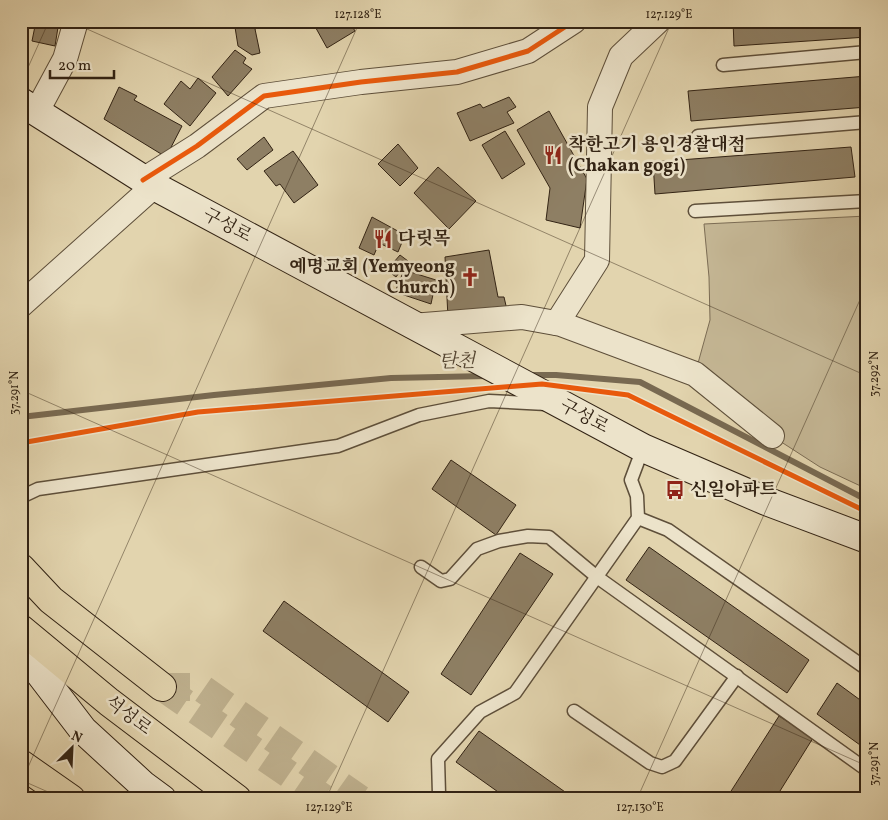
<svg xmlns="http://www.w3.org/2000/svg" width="888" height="820" font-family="Vollkorn,'Noto Serif KR',serif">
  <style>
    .green { fill: #c4b694; stroke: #7b6c54 }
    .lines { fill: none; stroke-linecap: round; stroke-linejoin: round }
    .stream { stroke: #786951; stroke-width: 6 }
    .building { fill: #8e7f64; stroke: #322314 }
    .highway-tunnel { stroke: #bfb18f; stroke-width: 28; stroke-dasharray: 28 14; stroke-linecap: butt }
    .lane-casing { stroke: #5e4f3a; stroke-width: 15 }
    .street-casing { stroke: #5e4f3a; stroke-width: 26 }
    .secondary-casing { stroke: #322314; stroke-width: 30 }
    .highway-casing { stroke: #322314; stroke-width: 30 }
    .lane { stroke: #ece3ca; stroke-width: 12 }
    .street { stroke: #ece3ca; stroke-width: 24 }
    .secondary { stroke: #ece3ca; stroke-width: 28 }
    .highway { stroke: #e2d4ae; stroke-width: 28 }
    .cycleway-casing { stroke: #ece3ca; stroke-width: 8 }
    .cycleway { stroke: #e8590c; stroke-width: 5 }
    .ticks { fill: none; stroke: #322314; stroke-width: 1; stroke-opacity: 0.45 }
    .labels { text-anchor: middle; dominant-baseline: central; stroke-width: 5; stroke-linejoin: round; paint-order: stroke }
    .poi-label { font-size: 18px; font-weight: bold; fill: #322314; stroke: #ece3ca; text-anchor: start }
    .street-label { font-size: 18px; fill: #322314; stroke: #ece3ca }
    .water-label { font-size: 19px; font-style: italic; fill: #554633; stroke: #ece3ca }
    .neatline { fill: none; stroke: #322314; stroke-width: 2 }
    .ticks-label { font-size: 12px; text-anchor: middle; fill: #322314 }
  </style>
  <rect width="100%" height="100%" fill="#e2d4ae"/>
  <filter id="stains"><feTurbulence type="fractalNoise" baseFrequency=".004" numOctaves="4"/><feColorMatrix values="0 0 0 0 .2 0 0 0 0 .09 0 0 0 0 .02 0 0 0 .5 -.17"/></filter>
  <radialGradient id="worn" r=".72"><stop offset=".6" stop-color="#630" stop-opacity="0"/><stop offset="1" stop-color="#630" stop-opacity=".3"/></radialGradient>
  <path class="green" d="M867,216v273l-47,-22 -48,-31 -77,-62 15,-54 -1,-43 -5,-53z"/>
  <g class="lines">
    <g class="stream">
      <path d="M529,375h27l84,7 227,118"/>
      <path d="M21,417l193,-22 177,-17 96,-2"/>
    </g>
  </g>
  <g class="building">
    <path d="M36,21h23l-4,25 -23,-5z"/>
    <path d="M234,21h35v3l-14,5 5,24 -8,2 -14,-9z"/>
    <path d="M312,21h37l6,10 -28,17z"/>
    <path d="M504,21h44v3l-43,4z"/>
    <path d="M733,21h134v16l-133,9z"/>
    <path d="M235,50l11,8 -3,5 9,6 -24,27 -16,-19z"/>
    <path d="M867,76v31l-176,14 -3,-30z"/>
    <path d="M198,78l18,15 -26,33 -26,-22 17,-23 9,8z"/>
    <path d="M119,87l18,9 -3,4 48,26 -16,31 -62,-38z"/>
    <path d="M509,97l7,10 -9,5 7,11 -44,18 -13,-28 23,-9 3,4z"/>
    <path d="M549,111l38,68 -7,49 -34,-8 4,-32 -33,-58z"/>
    <path d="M505,131l20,33 -23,15 -20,-34z"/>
    <path d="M264,137l9,13 -26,20 -10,-11z"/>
    <path d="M398,144l20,24 -18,18 -22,-22z"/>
    <path d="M851,147l4,30 -200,17 -2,-32z"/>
    <path d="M293,151l25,34 -24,18 -14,-19 -4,2 -12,-15z"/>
    <path d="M438,167l38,34 -27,28 -35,-36z"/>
    <path d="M372,217l33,18 -7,17 -19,-9 -5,12 -15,-7z"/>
    <path d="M489,250l9,47h6l3,13 -59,8 -3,-61z"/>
    <path d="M400,255l8,6 -12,16 -9,-7z"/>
    <path d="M404,270l32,10 -5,24 -36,-12z"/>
    <path d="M451,460l65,45 -20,30 -64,-46z"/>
    <path d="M649,547l160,113 -22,33 -161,-113z"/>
    <path d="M520,553l33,21 -82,121 -30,-21z"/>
    <path d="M284,601l125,91 -21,30 -125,-91z"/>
    <path d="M837,683l30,22v45l-50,-36z"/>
    <path d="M779,716l34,22 -38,61h-49z"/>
    <path d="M479,731l96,68h-67l-52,-37z"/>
  </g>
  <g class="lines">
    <g class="highway-tunnel">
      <path d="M162,687h38l160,112"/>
      <path d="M162,687l163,112"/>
    </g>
    <g class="lane-casing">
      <g id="lane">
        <path d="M723,65l144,-13"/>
        <path d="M698,136l169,-14"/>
        <path d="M695,211l172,-10"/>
        <path d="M21,497l17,-8 300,-43 81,-31 70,-14 57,3"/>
        <path d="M638,518l30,12 199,139"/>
        <path d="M421,567l20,14 9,-2 27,-30 22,-8 29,-5 21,1 48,40 270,193"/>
        <path d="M574,711l76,52 12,4 13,-6 62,-85"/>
        <path d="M434,799l5,-5 -1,-35 42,-47 35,-19 123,-175 -1,-22 -6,-16 12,-32"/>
      </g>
    </g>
    <g class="street-casing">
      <g id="street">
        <path d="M37,111l28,-52 11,-38"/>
        <path d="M143,180l54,-34 67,-50 97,-14 96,-10 71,-21 46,-30"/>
        <path d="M21,305l133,-119"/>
        <path d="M557,323l40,-63 3,-153 21,-51 37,-35"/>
        <path d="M412,326l110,-9 39,7 134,50 77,62"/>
      </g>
    </g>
    <g class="secondary-casing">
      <g id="secondary">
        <path d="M21,102l133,84 489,262 123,53 101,38"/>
        <path d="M21,649l62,81 60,55 19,14"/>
      </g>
    </g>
    <g class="highway-casing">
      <g id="highway">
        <path d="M21,568l30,32 111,87"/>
        <path d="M21,629l88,73 128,97"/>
        <path d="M21,764l50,35"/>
      </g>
    </g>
    <use href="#lane" class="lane"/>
    <use href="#street" class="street"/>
    <use href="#secondary" class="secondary"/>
    <use href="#highway" class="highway"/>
    <g class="cycleway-casing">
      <g id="cycleway">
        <path d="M143,180l54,-34 67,-50 97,-14 96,-10 71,-21 46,-30"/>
        <path d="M21,443l177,-31 344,-28 86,11 239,117"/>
      </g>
    </g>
    <use href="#cycleway" class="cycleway"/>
  </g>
  <path class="ticks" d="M69,21l798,355M21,83l28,-62M21,390l846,376M21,780l43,19M21,783l339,-762M326,799l346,-778M637,799l230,-515"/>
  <defs>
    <g id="restaurant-bare" transform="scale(1.5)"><path d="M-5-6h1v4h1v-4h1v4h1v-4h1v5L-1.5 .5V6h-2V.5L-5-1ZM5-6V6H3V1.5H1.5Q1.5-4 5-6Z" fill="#8f2418" stroke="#ece3ca" stroke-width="2.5" paint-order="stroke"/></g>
    <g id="church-bare" transform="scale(1.5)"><path d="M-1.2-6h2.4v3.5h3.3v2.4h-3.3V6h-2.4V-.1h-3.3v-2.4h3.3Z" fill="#8f2418" stroke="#ece3ca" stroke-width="2.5" paint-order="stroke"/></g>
    <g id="bus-bare" transform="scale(1.5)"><path d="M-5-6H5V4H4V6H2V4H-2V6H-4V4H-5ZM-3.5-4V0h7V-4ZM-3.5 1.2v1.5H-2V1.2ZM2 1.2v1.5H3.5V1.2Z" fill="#8f2418" stroke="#ece3ca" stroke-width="2.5" paint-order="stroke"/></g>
  </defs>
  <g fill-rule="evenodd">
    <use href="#restaurant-bare" x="553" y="155"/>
    <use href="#restaurant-bare" x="383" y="239"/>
    <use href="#church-bare" x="470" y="277"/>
    <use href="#bus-bare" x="675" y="490"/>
  </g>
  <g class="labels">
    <g class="poi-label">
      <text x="568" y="145">착한고기 용인경찰대점<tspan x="568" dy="21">(Chakan gogi)</tspan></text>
      <text x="398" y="239">다릿목</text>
      <text x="455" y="267" text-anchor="end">예명교회 (Yemyeong<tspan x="455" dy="21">Church)</tspan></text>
      <text x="690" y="490">신일아파트</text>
    </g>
    <g class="street-label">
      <text transform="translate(227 226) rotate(28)">구성로</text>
      <text transform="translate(584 417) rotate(28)">구성로</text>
      <text transform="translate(128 716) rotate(37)">석성로</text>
    </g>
    <g class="water-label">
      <text transform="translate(457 362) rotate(-1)">탄천</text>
    </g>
  </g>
  <rect width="888" height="820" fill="none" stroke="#e2d4ae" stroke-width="55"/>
  <g transform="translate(72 748) rotate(24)" stroke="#ece3ca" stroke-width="4" paint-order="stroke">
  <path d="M0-4L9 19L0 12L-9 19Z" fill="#322314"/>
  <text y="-8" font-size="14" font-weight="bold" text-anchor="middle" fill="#322314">N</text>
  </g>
  <path d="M50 70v8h64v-8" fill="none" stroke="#322314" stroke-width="2.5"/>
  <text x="58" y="70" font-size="15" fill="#322314" stroke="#ece3ca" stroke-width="4" paint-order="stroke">20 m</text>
  <rect x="28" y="28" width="832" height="764" class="neatline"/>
  <g class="ticks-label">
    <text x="358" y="18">127.128°E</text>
    <text x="669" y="18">127.129°E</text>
    <text transform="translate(874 374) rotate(-90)" y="4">37.292°N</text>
    <text transform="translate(14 393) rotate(-90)" y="4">37.291°N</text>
    <text transform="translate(874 764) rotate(-90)" y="4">37.291°N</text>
    <text x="329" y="811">127.129°E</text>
    <text x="640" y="811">127.130°E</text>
  </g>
  <rect width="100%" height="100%" filter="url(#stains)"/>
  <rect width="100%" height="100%" fill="url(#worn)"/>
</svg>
